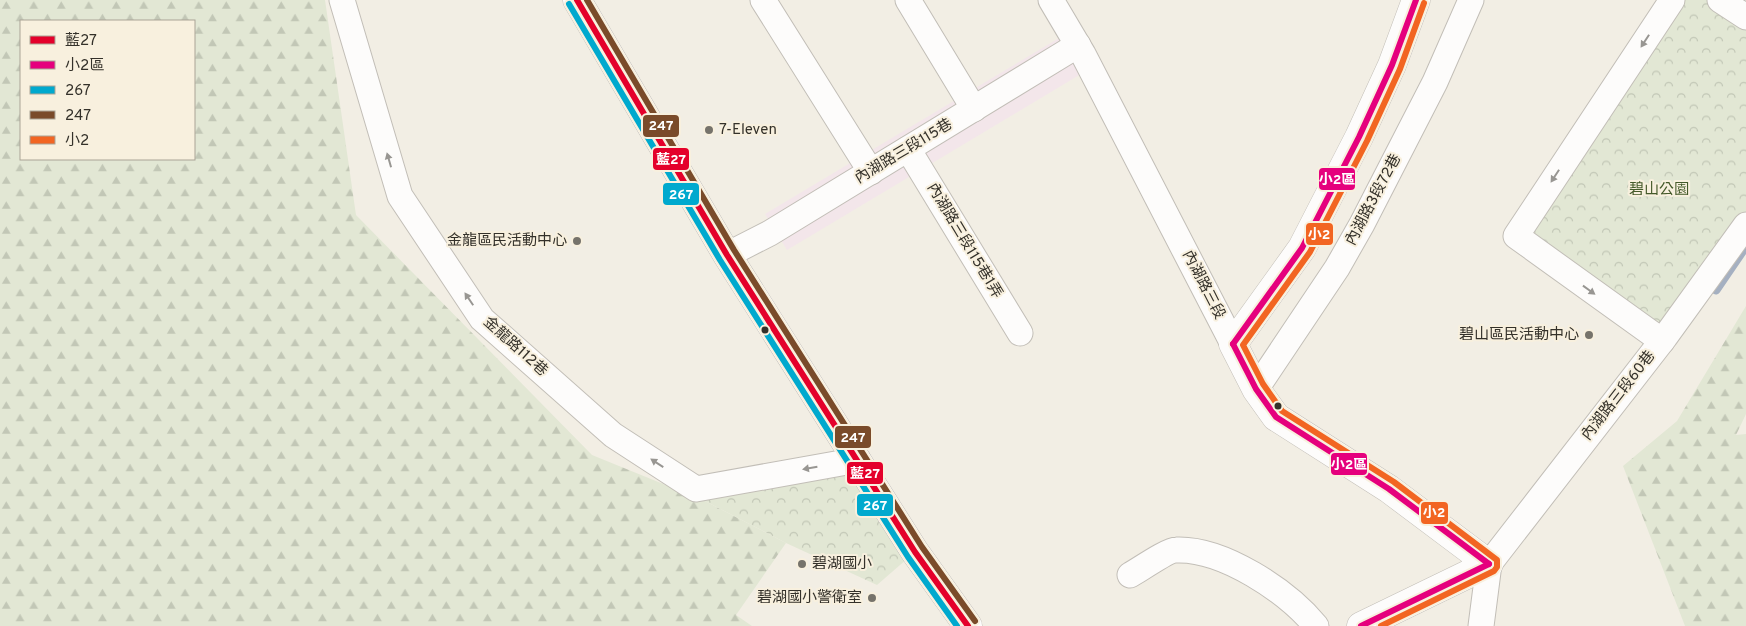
<svg xmlns="http://www.w3.org/2000/svg" width="1746" height="626" font-family="Overpass,'Noto Sans TC',sans-serif">
  <style>
    .commercial { fill: #f3e6ea }
    .forest { fill: url(#forest-firs); fill-rule: evenodd }
    .park { fill: url(#park-crowns) }
    .lines { fill: none; stroke-linecap: round; stroke-linejoin: round }
    .stream { stroke: #a5b0c1; stroke-width: 9 }
    .minor-casing { stroke: #c2beb7; stroke-width: 27 }
    .tertiary-casing { stroke: #c2beb7; stroke-width: 29 }
    .minor { stroke: #fdfcfb; stroke-width: 25 }
    .tertiary { stroke: #fdfcfb; stroke-width: 28 }
    .bus-1-casing { stroke: #f8f0de; stroke-width: 10 }
    .bus-2-casing { stroke: #f8f0de; stroke-width: 10 }
    .bus-3-casing { stroke: #f8f0de; stroke-width: 10 }
    .bus-4-casing { stroke: #f8f0de; stroke-width: 10 }
    .bus-5-casing { stroke: #f8f0de; stroke-width: 10 }
    .bus-1 { stroke: #e4002b; stroke-width: 6 }
    .bus-2 { stroke: #e5007d; stroke-width: 6 }
    .bus-3 { stroke: #00a9ce; stroke-width: 6 }
    .bus-4 { stroke: #7a4b2a; stroke-width: 6 }
    .bus-5 { stroke: #f26522; stroke-width: 6 }
    .oneway { fill: #989692 }
    .poi-dot { fill: #76736b; stroke: #f8f0de; stroke-width: 2 }
    .bus-dot { fill: #34312a; stroke: #f8f0de; stroke-width: 2 }
    .labels { text-anchor: middle; dominant-baseline: central; stroke-width: 4; stroke-linejoin: round; paint-order: stroke }
    .poi-label { font-size: 15px; fill: #34312a; stroke: #f8f0de; text-anchor: end }
    .street-label { font-size: 15px; fill: #34312a; stroke: #f8f0de }
    .park-label { font-size: 15px; fill: #455a2a; stroke: #f8f0de }
    .line-badge { stroke: #f8f0de; stroke-width: 2 }
    .badge-label { font-size: 14px; text-anchor: middle; font-weight: bold; fill: #fff }
  </style>
  <defs>
    <pattern id="forest-firs" width="22" height="20" patternUnits="userSpaceOnUse" patternTransform="scale(1.25)"><rect width="22" height="20" fill="#e2e7d4"/><path d="M5 1l3.5 6h-7zM16 11l3.5 6h-7z" fill="#c2c7b6"/></pattern>
    <pattern id="park-crowns" width="20" height="18" patternUnits="userSpaceOnUse" patternTransform="scale(1.25)"><rect width="20" height="18" fill="#e2e7d4"/><path d="M2 6a3 3 0 1 1 6 0M12 15a3 3 0 1 1 6 0" fill="none" stroke="#c2c7b6"/></pattern>
  </defs>
  <rect width="100%" height="100%" fill="#f2eee4"/>
  <path class="commercial" d="M1059,38l22,36 -294,176 -22,-36z"/>
  <g class="forest">
    <path d="M0,0h325l31,215 236,240 113,46 81,42 -50,72 16,11h-752zM21,21h173v138h-173z"/>
    <path d="M1746,306v108l-10,21 10,-1v192h-61l-62,-160 54,-45z"/>
  </g>
  <g class="park">
    <path d="M1680,0h35l31,20v199l-84,114 -135,-97z"/>
    <path d="M858,460l57,92 -38,33 -91,-42 -81,-42 1,-14z"/>
  </g>
  <g class="lines">
    <path class="stream" d="M1716,290l30,-44"/>
    <g class="minor-casing">
      <g id="minor">
        <path d="M342,0l58,196 82,123 131,116 83,54 162,-29"/>
        <path d="M763,0l108,172"/>
        <path d="M908,0l66,109"/>
        <path d="M1051,0l32,54 150,290"/>
        <path d="M1720,0l26,17"/>
        <path d="M908,149l112,184"/>
        <path d="M727,255l43,-22 308,-188"/>
        <path d="M1662,341l-146,-105 156,-236"/>
        <path d="M1256,389l81,-121 25,-44 73,-142 36,-82"/>
        <path d="M1130,575c9,-5 38,-25 46,-25 47,-2 111,41 140,76"/>
        <path d="M1481,626l8,-62 176,-227 81,-112"/>
      </g>
    </g>
    <g class="tertiary-casing">
      <g id="tertiary">
        <path d="M577,0l150,255 188,297 53,74"/>
        <path d="M1361,626l128,-62 -100,-75 -113,-72 -20,-28 -23,-45 69,-96 57,-111 33,-72 24,-65"/>
      </g>
    </g>
    <use href="#minor" class="minor"/>
    <use href="#tertiary" class="tertiary"/>
    <g class="bus-1-casing">
      <path id="bus-1" d="M577,0l150,255 188,297 53,74"/>
    </g>
    <g class="bus-2-casing">
      <g id="bus-2">
        <path d="M1233,344l69,-96 57,-111 33,-72 24,-65"/>
        <path d="M1233,344l23,45 20,28 113,72 100,75"/>
        <path d="M1361,626l128,-62"/>
      </g>
    </g>
    <g class="bus-3-casing">
      <path id="bus-3" d="M569,4l151,256 188,297 49,69"/>
    </g>
    <g class="bus-4-casing">
      <path id="bus-4" d="M587,0l147,250 188,297 53,74"/>
    </g>
    <g class="bus-5-casing">
      <path id="bus-5" d="M1381,626l113,-55 3,-4v-7l-103,-78 -112,-71 -19,-27 -20,-39 67,-93 57,-111 33,-72 24,-66"/>
    </g>
    <use href="#bus-1" class="bus-1"/>
    <use href="#bus-2" class="bus-2"/>
    <use href="#bus-3" class="bus-3"/>
    <use href="#bus-4" class="bus-4"/>
    <use href="#bus-5" class="bus-5"/>
  </g>
  <defs><path id="oneway-solid" d="M-6-.8H1V-3.2L6.5 0L1 3.2V.8H-6Z" transform="scale(1.25)"/></defs>
  <g class="oneway">
    <use href="#oneway-solid" transform="translate(1645 41) rotate(123)"/>
    <use href="#oneway-solid" transform="translate(389 160) rotate(-106)"/>
    <use href="#oneway-solid" transform="translate(1555 176) rotate(123)"/>
    <use href="#oneway-solid" transform="translate(1589 290) rotate(36)"/>
    <use href="#oneway-solid" transform="translate(469 299) rotate(-124)"/>
    <use href="#oneway-solid" transform="translate(657 463) rotate(-147)"/>
    <use href="#oneway-solid" transform="translate(810 468) rotate(170)"/>
  </g>
  <g class="poi-dot">
    <circle cx="709" cy="130" r="5"/>
    <circle cx="577" cy="241" r="5"/>
    <circle cx="1589" cy="335" r="5"/>
    <circle cx="802" cy="564" r="5"/>
    <circle cx="872" cy="598" r="5"/>
  </g>
  <g class="bus-dot">
    <circle cx="765" cy="330" r="4.5"/>
    <circle cx="1278" cy="406" r="4.5"/>
  </g>
  <g class="labels">
    <g class="poi-label">
      <text x="719" y="130" text-anchor="start">7-Eleven</text>
      <text x="567" y="241">金龍區民活動中心</text>
      <text x="1579" y="335">碧山區民活動中心</text>
      <text x="812" y="564" text-anchor="start">碧湖國小</text>
      <text x="862" y="598">碧湖國小警衛室</text>
    </g>
    <g class="street-label">
      <text transform="translate(904 152) rotate(-31)">內湖路三段115巷</text>
      <text transform="translate(1374 200) rotate(-62)">內湖路3段72巷</text>
      <text transform="translate(964 241) rotate(59)">內湖路三段115巷1弄</text>
      <text transform="translate(1203 285) rotate(63)">內湖路三段</text>
      <text transform="translate(515 347) rotate(42)">金龍路112巷</text>
      <text transform="translate(1619 396) rotate(-52)">內湖路三段60巷</text>
    </g>
    <g class="park-label">
      <text x="1659" y="190">碧山公園</text>
    </g>
  </g>
  <g class="line-badge">
    <rect x="642" y="114" width="38" height="24" rx="5" fill="#7a4b2a"/>
    <rect x="652" y="147" width="38" height="24" rx="5" fill="#e4002b"/>
    <rect x="1318" y="167" width="38" height="24" rx="5" fill="#e5007d"/>
    <rect x="662" y="182" width="38" height="24" rx="5" fill="#00a9ce"/>
    <rect x="1305" y="222" width="29" height="24" rx="5" fill="#f26522"/>
    <rect x="834" y="425" width="38" height="24" rx="5" fill="#7a4b2a"/>
    <rect x="1330" y="452" width="38" height="24" rx="5" fill="#e5007d"/>
    <rect x="846" y="461" width="38" height="24" rx="5" fill="#e4002b"/>
    <rect x="856" y="493" width="38" height="24" rx="5" fill="#00a9ce"/>
    <rect x="1420" y="501" width="29" height="24" rx="5" fill="#f26522"/>
  </g>
  <g class="badge-label">
    <text x="661" y="130">247</text>
    <text x="671" y="164">藍27</text>
    <text x="1337" y="184">小2區</text>
    <text x="681" y="199">267</text>
    <text x="1319" y="239">小2</text>
    <text x="853" y="442">247</text>
    <text x="1349" y="469">小2區</text>
    <text x="865" y="478">藍27</text>
    <text x="875" y="510">267</text>
    <text x="1434" y="517">小2</text>
  </g>
  <rect x="20" y="20" width="175" height="140" fill="#f8f0de" stroke="#aaa496"/>
  <rect x="30" y="36" width="25" height="8" fill="#e4002b" stroke="#aaa496"/>
  <text x="65" y="45" font-size="15" fill="#34312a">藍27</text>
  <rect x="30" y="61" width="25" height="8" fill="#e5007d" stroke="#aaa496"/>
  <text x="65" y="70" font-size="15" fill="#34312a">小2區</text>
  <rect x="30" y="86" width="25" height="8" fill="#00a9ce" stroke="#aaa496"/>
  <text x="65" y="95" font-size="15" fill="#34312a">267</text>
  <rect x="30" y="111" width="25" height="8" fill="#7a4b2a" stroke="#aaa496"/>
  <text x="65" y="120" font-size="15" fill="#34312a">247</text>
  <rect x="30" y="136" width="25" height="8" fill="#f26522" stroke="#aaa496"/>
  <text x="65" y="145" font-size="15" fill="#34312a">小2</text>
</svg>
